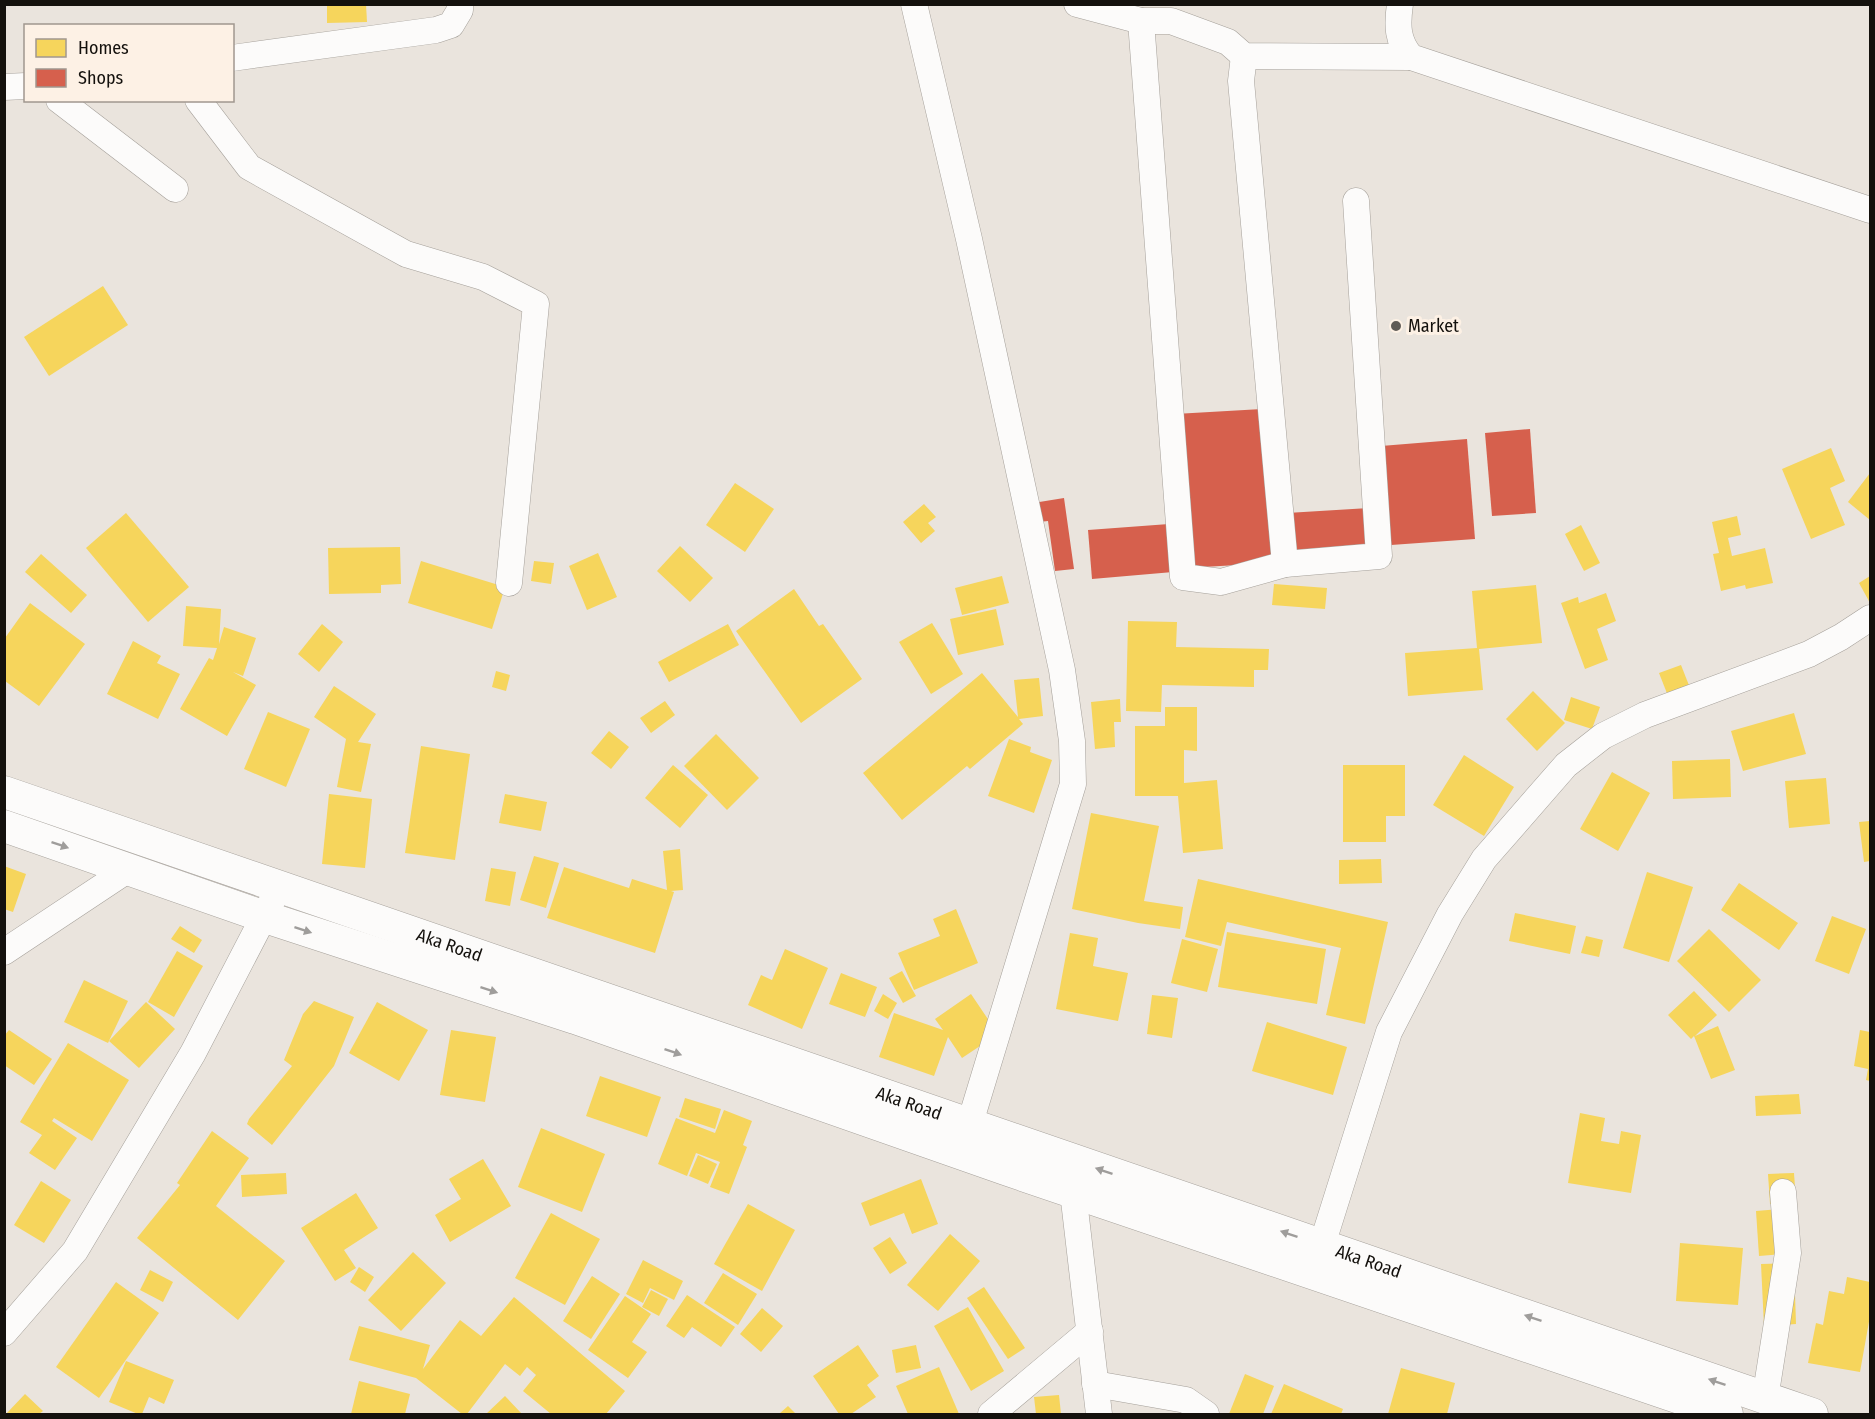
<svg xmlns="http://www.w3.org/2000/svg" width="1875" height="1419" font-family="'Fira Sans Condensed',sans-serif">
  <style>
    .homes { fill: #f6d55c }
    .shops { fill: #d6604d }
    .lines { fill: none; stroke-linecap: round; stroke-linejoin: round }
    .minor-casing { stroke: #a5a09a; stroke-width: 27 }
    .major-casing { stroke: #a5a09a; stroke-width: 33 }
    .minor { stroke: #fcfbfa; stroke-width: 26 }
    .major { stroke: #fcfbfa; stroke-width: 32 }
    .oneway { fill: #9f9d9b }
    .poi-dot { fill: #5f5b56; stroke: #fdf1e5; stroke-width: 2 }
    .labels { text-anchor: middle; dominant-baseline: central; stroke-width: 6; stroke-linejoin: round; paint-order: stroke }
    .poi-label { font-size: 18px; fill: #14110d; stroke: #fdf1e5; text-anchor: start }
    .street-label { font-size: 18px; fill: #14110d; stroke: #fdf1e5 }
  </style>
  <rect width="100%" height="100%" fill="#eae4dd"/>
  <g class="homes">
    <path d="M327,4h39l1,18 -40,1z"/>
    <path d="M103,286l25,39 -79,51 -25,-39z"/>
    <path d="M1831,448l14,33 -15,7 15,37 -34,14 -29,-70z"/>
    <path d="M1870,473v47l-22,-18z"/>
    <path d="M735,483l39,26 -29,43 -39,-27z"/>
    <path d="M924,504l12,13 -8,6 7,8 -14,12 -18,-21z"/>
    <path d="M126,513l63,74 -41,35 -62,-74z"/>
    <path d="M1737,516l4,19 -13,3 4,18 33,-8 8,35 -27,6 -1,-4 -24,6 -8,-37 6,-1 -7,-31z"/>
    <path d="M1581,525l19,38 -16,8 -19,-37z"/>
    <path d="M680,546l33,32 -23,24 -33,-31z"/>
    <path d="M400,547l1,37 -20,1v8l-52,1 -1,-46z"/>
    <path d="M598,553l19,44 -30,13 -18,-44z"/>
    <path d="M41,554l46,41 -16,18 -46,-41z"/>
    <path d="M421,561l84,26 -13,42 -84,-26z"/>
    <path d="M534,561l20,2 -3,21 -20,-3z"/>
    <path d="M1002,576l7,27 -47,12 -7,-27z"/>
    <path d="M1870,576v27l-11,-20z"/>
    <path d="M1274,584l53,4 -2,21 -53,-4z"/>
    <path d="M1536,585l6,58 -63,6 4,41 -75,6 -3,-43 72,-5 -5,-57z"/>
    <path d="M794,589l25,37 4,-2 39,55 -61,44 -65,-92z"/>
    <path d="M1606,593l10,28 -19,8 11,31 -23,9 -24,-66 17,-6 1,6z"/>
    <path d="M30,603l55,41 -46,62 -34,-25v-43z"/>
    <path d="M186,606l35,3 -2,35 5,-17 32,11 -13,38 -10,-4 23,13 -29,51 -47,-27 29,-51 4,2 4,-12 -34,-2z"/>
    <path d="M996,609l8,36 -46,10 -8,-36z"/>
    <path d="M1128,621l49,1 -1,25 93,2 -1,21h-14v17l-92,-2 -1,27 -35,-1z"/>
    <path d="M932,623l31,51 -32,20 -32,-52z"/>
    <path d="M322,624l21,18 -24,30 -21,-18z"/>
    <path d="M728,624l11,21 -70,37 -11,-20z"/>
    <path d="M133,641l28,15 -4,7 23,11 -22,45 -51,-25z"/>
    <path d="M1681,665l11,28 -22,8 -11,-28z"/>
    <path d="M496,671l14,4 -4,16 -14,-4z"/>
    <path d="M982,673l36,44 -4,-37 25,-2 4,38 -24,3 4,5 -53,45 -3,-3 -65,54 -39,-47z"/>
    <path d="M334,686l42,28 -18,28 13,2 -10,48 -24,-5 9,-48 -32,-22z"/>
    <path d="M1533,691l32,32 -28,28 -31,-32z"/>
    <path d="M1571,697l29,10 -8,22 -28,-9z"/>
    <path d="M1120,699l1,23h-7l1,25 -20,2 -4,-47z"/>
    <path d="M665,701l10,14 -24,18 -11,-15z"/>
    <path d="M1165,707h32v44l-13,-1v33l33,-3 6,69 -40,4 -5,-57h-43v-70h30z"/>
    <path d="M268,712l42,17 -24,58 -42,-18z"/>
    <path d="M1794,713l12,41 -63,17 -12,-40z"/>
    <path d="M609,731l20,16 -18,22 -20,-16z"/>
    <path d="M716,734l43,44 -32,32 -43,-44z"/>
    <path d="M1009,739l22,8 -1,5 22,8 -18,53 -46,-17z"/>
    <path d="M421,746l49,8 -15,106 -50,-7z"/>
    <path d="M1464,755l50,32 -30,49 -51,-31z"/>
    <path d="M1730,759l1,38 -58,2 -1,-38z"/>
    <path d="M673,765l35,30 -28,33 -35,-30z"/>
    <path d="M1343,765h62v51h-19v26h-43z"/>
    <path d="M1612,772l38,21 -32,58 -38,-22z"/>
    <path d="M1826,778l4,46 -41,4 -4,-47z"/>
    <path d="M329,794l43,5 -7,69 -43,-4z"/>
    <path d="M505,794l42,8 -6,29 -42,-8z"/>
    <path d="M1091,813l68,13 -15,75 39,6 -3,22 -42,-6 -66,-14z"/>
    <path d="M1870,821v40l-6,1 -5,-40z"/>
    <path d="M680,849l3,41 -12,1 3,1 -19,61 -108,-35 17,-51 65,21 3,-9 35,11 -4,-39z"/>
    <path d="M534,856l25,7 -13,45 -26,-8z"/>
    <path d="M1381,859l1,24 -43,1v-24z"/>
    <path d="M4,866l22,8 -13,38 -9,-3z"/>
    <path d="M491,868l25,4 -6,34 -25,-5z"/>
    <path d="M1647,872l46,15 -24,75 -46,-14z"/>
    <path d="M1198,879l190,43 -23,102 -39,-9 15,-67 -114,-26 -6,24 -36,-9z"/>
    <path d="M1739,883l59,40 -19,27 -58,-40z"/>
    <path d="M956,909l22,54 -64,27 -16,-37 42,-17 -7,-17z"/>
    <path d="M1515,913l61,13 -6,28 -61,-13z"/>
    <path d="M1832,916l34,13 -17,45 -34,-13z"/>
    <path d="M180,926l22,14 -8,13 -23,-14z"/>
    <path d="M1709,929l52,51 -32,32 -52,-51z"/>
    <path d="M1227,932l99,17 -9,55 -99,-17z"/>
    <path d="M1070,933l28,5 -5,28 35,7 -10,48 -62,-12z"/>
    <path d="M1586,936l17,4 -4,17 -18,-4z"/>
    <path d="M1182,939l36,10 -11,43 -36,-9z"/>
    <path d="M785,949l43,19 -26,61 -54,-24 13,-30 11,5z"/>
    <path d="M177,951l26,15 -29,51 -26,-15z"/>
    <path d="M902,971l14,25 -13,7 -14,-25z"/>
    <path d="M841,973l36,14 -12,30 -36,-13z"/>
    <path d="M84,980l44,21 -20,42 -44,-21z"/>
    <path d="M1694,991l23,24 -22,21 23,-10 17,44 -24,9 -17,-43 -3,3 -23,-24z"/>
    <path d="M883,994l14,9 -9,16 -14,-8z"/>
    <path d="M971,994l27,40 -36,24 -14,-21 -14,39 -55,-19 15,-44 49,17 -8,-11z"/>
    <path d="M1152,995l26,3 -6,40 -25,-4z"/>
    <path d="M314,1001l40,16 -20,49 -62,79 -25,-21 2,-5 43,-53 -8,-6 19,-46z"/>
    <path d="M146,1002l29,27 -36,39 -30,-27z"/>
    <path d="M377,1002l51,28 -29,51 -50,-28z"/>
    <path d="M1267,1022l80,25 -14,48 -81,-24z"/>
    <path d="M9,1030l43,29 -18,26 -30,-20v-29z"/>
    <path d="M451,1030l45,7 -11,65 -45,-7z"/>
    <path d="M1860,1030l10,2v49l-4,-1 2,-11 -14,-3z"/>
    <path d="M68,1043l61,37 -37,61 -38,-23 -2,3 25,17 -22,32 -26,-17 13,-18 -22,-13z"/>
    <path d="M600,1076l61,21 -14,40 -61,-21z"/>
    <path d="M1799,1094l2,20 -45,2 -1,-20z"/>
    <path d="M685,1098l36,11 -6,20 -36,-12z"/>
    <path d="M724,1110l28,11 -9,24 4,2 -18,47 -19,-7 10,-25 -24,-9 -9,23 -29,-12 18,-46 39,15z"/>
    <path d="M1580,1113l25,5 -4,23 18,3 2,-13 20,4 -10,58 -63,-10z"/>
    <path d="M541,1128l64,26 -23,58 -64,-25z"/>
    <path d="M212,1131l37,27 -33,48 69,55 -47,59 -101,-82 43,-53 -3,-2z"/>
    <path d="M698,1155l19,9 -9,20 -19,-8z"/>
    <path d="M483,1159l28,47 -61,36 -15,-27 26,-16 -12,-20z"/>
    <path d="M286,1173l1,21 -45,3 -1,-22z"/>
    <path d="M1794,1173l2,29 -26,2 -2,-30z"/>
    <path d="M921,1179l17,45 -26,10 -8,-21 -34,13 -9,-23z"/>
    <path d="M41,1181l30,19 -27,43 -30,-18z"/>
    <path d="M356,1193l22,35 -34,22 12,18 -21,13 -34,-53z"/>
    <path d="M748,1204l47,26 -33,61 -48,-27z"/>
    <path d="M1792,1208l3,45 -36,3 -3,-45z"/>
    <path d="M551,1213l49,26 -35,66 -50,-27z"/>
    <path d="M950,1234l30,27 -42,50 -31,-26z"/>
    <path d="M890,1237l17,26 -17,11 -17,-26z"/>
    <path d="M1680,1243l63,5 -5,57 -62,-4z"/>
    <path d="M413,1252l33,31 -45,48 -33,-31z"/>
    <path d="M643,1260l40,21 -9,19 -24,-12 -7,15 -17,-9z"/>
    <path d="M1794,1263l2,61 -32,2 -3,-62z"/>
    <path d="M359,1267l15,10 -9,15 -15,-10z"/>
    <path d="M150,1270l23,12 -10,20 -23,-12z"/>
    <path d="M723,1273l34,21 -19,31 -34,-22z"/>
    <path d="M592,1276l28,18 -29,45 -28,-18z"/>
    <path d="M1847,1277l23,5v34l-10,56 -52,-9 8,-40 7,2 6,-34 15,3z"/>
    <path d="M116,1282l43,31 -60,85 -43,-31z"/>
    <path d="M984,1287l41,61 -17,11 -41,-61z"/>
    <path d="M651,1290l17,9 -9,17 -17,-9z"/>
    <path d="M687,1295l48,32 -14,20 -29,-20 -8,11 -18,-12z"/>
    <path d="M625,1296l26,18 -19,28 15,10 -19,26 -40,-28z"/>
    <path d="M514,1297l111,94 -19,23h-55l-28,-23 13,-16 -9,-8 -7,9 -15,-12 -38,50h-5l-46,-36 -67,-18 10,-34 71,19 -7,24 37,-49 21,16z"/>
    <path d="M968,1307l36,64 -33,20 -37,-65z"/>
    <path d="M762,1308l21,18 -22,26 -21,-18z"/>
    <path d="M858,1345l21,31 -12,9 9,12 -25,17h-12l-26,-38z"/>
    <path d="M916,1345l5,23 -25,5 -4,-23z"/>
    <path d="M126,1361l48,19 -10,24 -15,-7 -7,17h-4l-29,-12z"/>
    <path d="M939,1367l20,47h-51l-12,-28z"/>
    <path d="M1401,1368l54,15 -8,31h-59z"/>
    <path d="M1245,1374l29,12 -11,28h-34z"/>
    <path d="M359,1381l51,13 -5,20h-54z"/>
    <path d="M1284,1384l59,25 -2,5h-70z"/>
    <path d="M25,1394l18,17 -4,3h-33z"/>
    <path d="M1059,1395l2,19h-25l-2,-17z"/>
    <path d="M505,1396l17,18h-36z"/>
    <path d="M788,1406l8,8h-17z"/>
  </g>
  <g class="shops">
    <path d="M1262,409l10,154 -86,5 -11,-154z"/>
    <path d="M1530,429l6,84 -44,3 -7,-83z"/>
    <path d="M1467,439l8,100 -84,6 -10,-99z"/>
    <path d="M1064,498l10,71 -19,2 -7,-50 -18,2 -3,-19z"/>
    <path d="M1369,508l3,45 -82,5 -3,-45z"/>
    <path d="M1169,524l4,48 -81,7 -4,-49z"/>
  </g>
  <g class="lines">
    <g class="minor-casing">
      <g id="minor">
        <path d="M914,4l55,235 93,431 10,71 1,43 -103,339"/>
        <path d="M1077,4l64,17h30l57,21 16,14 167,1"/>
        <path d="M1400,4c-3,21 -3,37 11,53l459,153"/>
        <path d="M1141,21l42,556 38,5 64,-18 94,-8 -23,-355"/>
        <path d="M1244,56l-3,25 44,483"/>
        <path d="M232,58l204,-28 15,-5 9,-15v-6"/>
        <path d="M4,87l22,-1"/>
        <path d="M59,100l116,89"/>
        <path d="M198,100l51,67 157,87 77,23 53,27 -27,279"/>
        <path d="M4,952l125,-83"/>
        <path d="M1073,1192l26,222"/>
        <path d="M1322,1245l67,-213 61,-118 34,-55 82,-94 37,-29 42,-21 164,-61 32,-17 29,-19"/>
        <path d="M4,1333l71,-82 118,-198 79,-152"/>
        <path d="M1095,1384l91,16 20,14"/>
        <path d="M1765,1399l23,-146 -5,-61"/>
        <path d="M991,1414l99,-83"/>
      </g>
    </g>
    <g class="major-casing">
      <g id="major">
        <path id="s1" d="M4,792l1808,622"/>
        <path d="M4,826l261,91 310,101 430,151 722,245"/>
      </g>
    </g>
    <use href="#minor" class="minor"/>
    <use href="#major" class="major"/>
  </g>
  <defs><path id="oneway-solid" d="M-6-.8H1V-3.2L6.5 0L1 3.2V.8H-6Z" transform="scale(1.5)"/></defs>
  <g class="oneway">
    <use href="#oneway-solid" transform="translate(60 845) rotate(19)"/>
    <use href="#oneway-solid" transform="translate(303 930) rotate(18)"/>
    <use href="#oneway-solid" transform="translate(489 990) rotate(18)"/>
    <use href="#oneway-solid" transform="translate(673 1052) rotate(19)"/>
    <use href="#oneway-solid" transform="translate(1104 1171) rotate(-161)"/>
    <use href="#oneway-solid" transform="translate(1289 1234) rotate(-161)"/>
    <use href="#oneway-solid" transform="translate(1533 1318) rotate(-161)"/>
    <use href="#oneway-solid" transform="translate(1717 1382) rotate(-161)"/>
  </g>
  <circle class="poi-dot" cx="1396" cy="326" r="6"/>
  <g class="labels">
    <g class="poi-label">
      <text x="1408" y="326">Market</text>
    </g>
    <g class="street-label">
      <text stroke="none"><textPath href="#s1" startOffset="471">Aka Road</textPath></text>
      <text stroke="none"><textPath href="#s1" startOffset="957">Aka Road</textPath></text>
      <text stroke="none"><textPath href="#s1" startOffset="1443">Aka Road</textPath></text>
    </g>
  </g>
  <rect width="1875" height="1419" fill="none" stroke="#14110d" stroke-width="12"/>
  <rect x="24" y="24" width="210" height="78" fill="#fdf1e5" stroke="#a0978f" stroke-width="1.5"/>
  <rect x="36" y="39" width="30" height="18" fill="#f6d55c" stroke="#a0978f" stroke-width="1.5"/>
  <text x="78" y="54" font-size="18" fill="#14110d">Homes</text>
  <rect x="36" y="69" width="30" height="18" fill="#d6604d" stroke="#a0978f" stroke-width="1.5"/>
  <text x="78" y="84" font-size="18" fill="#14110d">Shops</text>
</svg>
